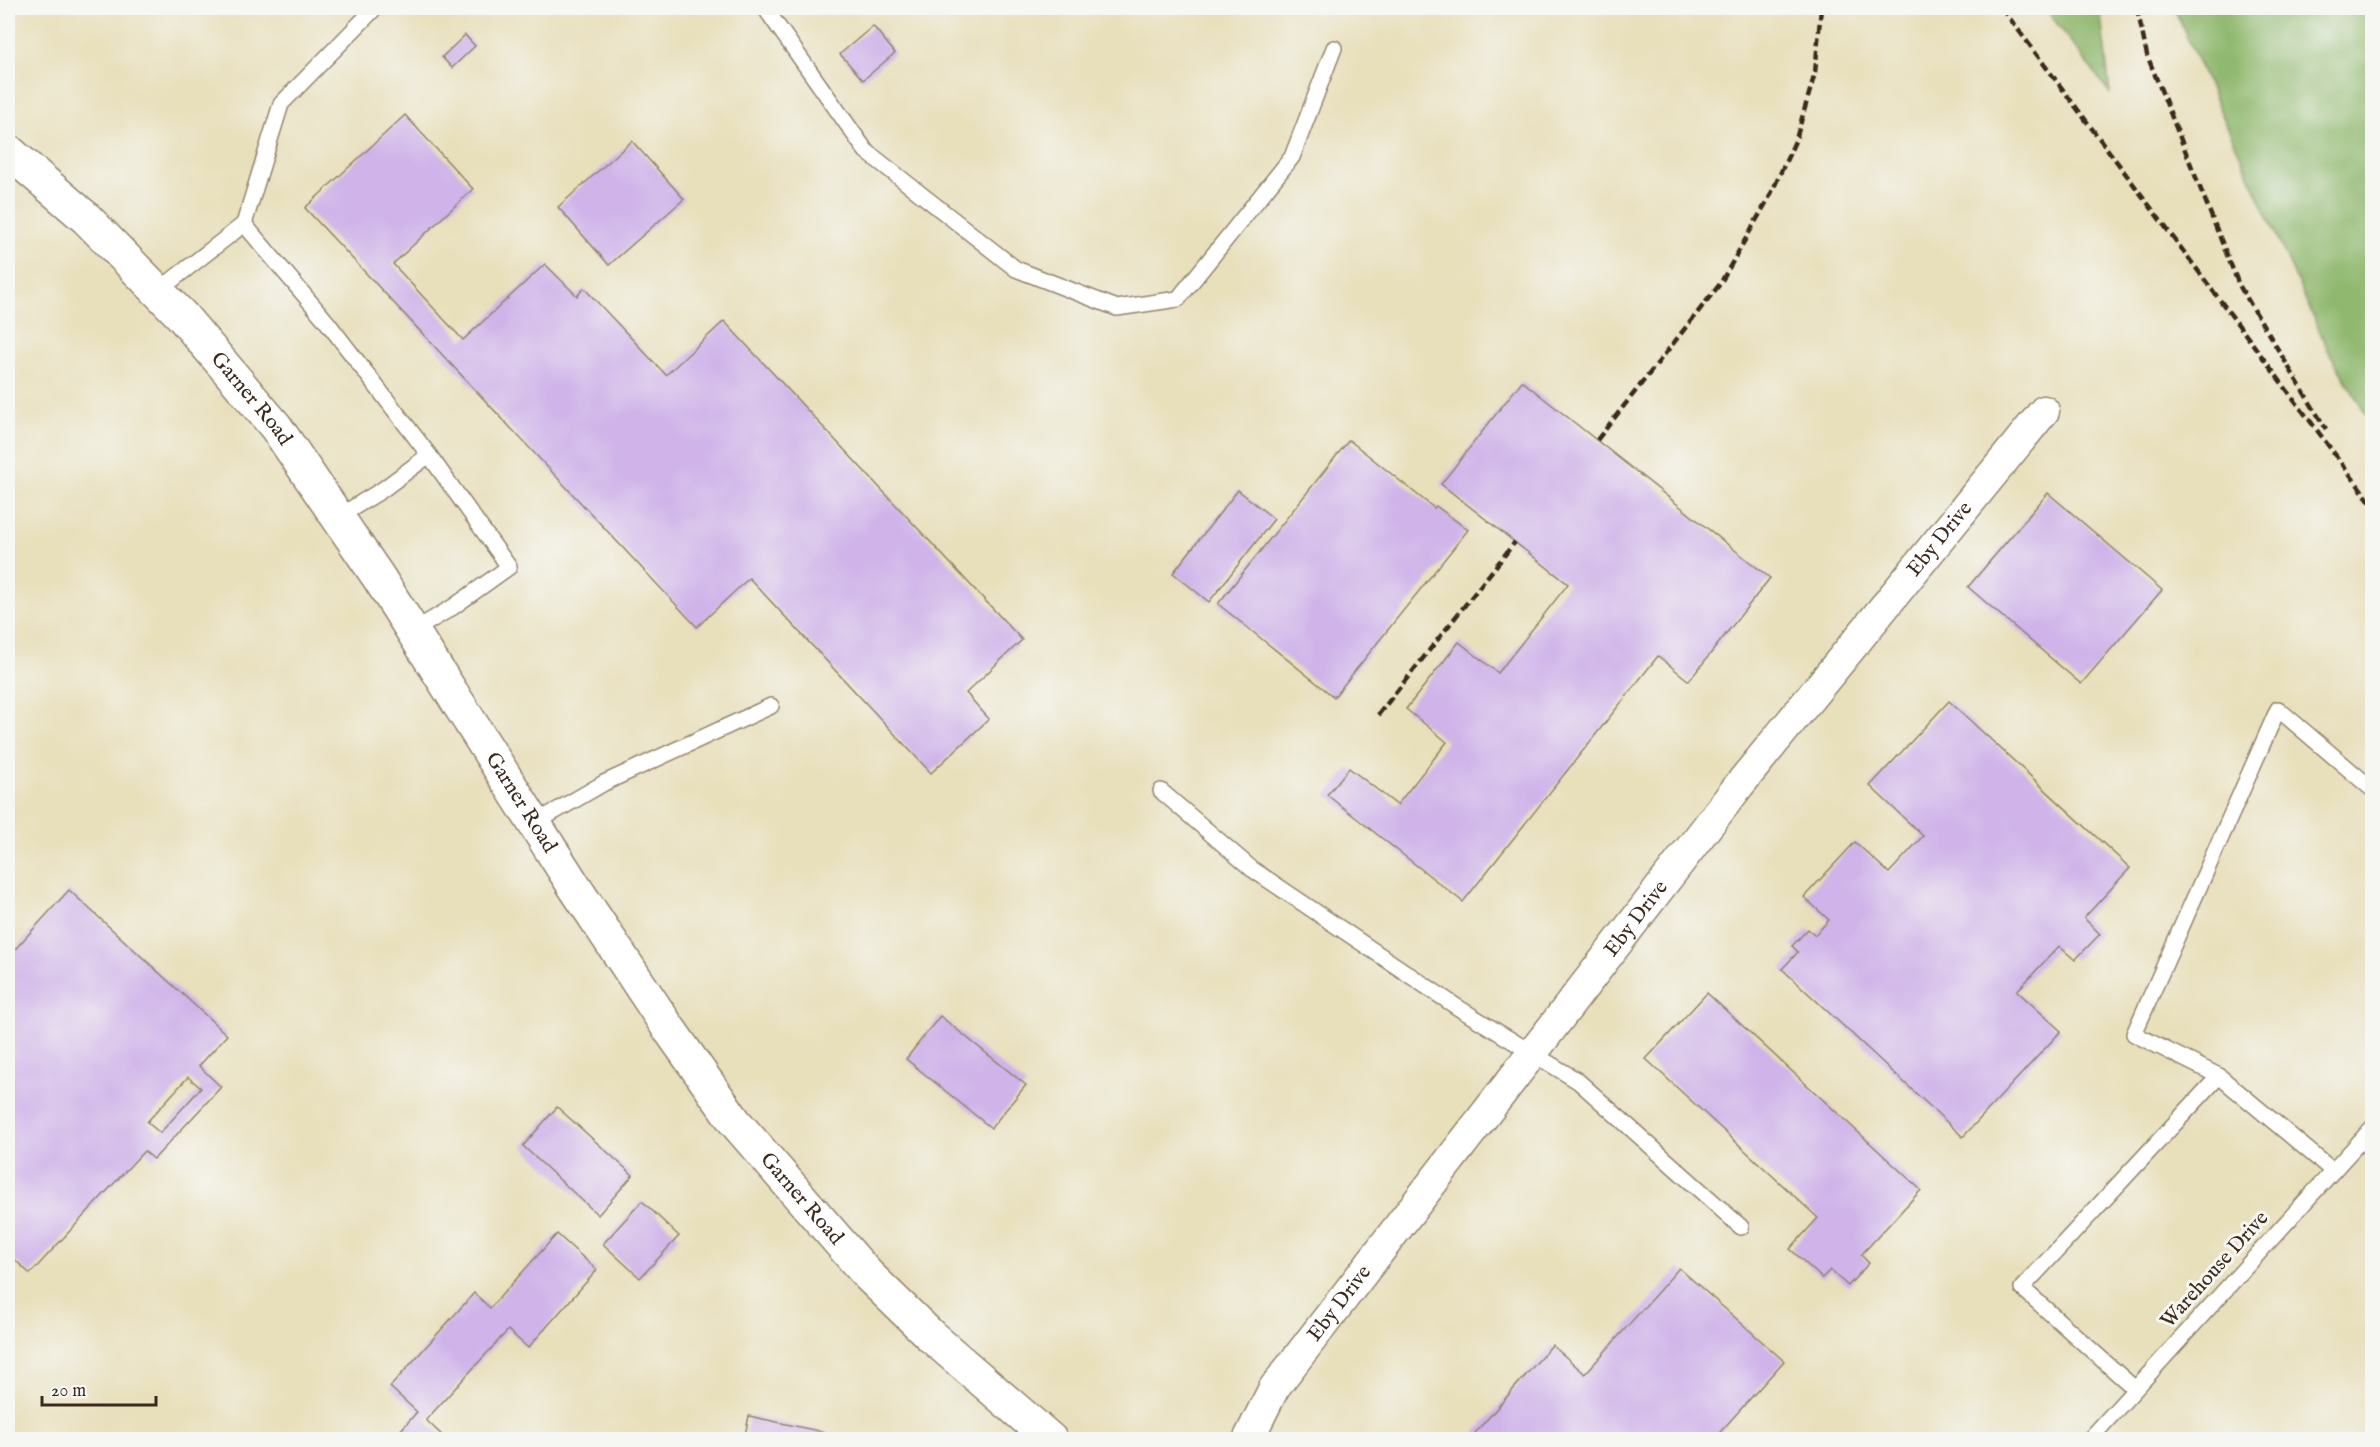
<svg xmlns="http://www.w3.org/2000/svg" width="2380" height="1447" font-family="'IM FELL English',serif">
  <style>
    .forest { fill: #90b86e; stroke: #667146; stroke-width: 1.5 }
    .building { fill: #cfb3e9; fill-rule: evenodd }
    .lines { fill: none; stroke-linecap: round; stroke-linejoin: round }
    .service-casing { stroke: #92846c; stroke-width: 18 }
    .minor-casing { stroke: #92846c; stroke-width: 33 }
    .secondary-casing { stroke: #92846c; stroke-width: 36 }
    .service { stroke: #fff; stroke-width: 15 }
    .minor { stroke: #fff; stroke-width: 30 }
    .secondary { stroke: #fff; stroke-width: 33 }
    .rail { stroke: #3b2a1e; stroke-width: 4.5; stroke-dasharray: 9 4.5; stroke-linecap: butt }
    .labels { text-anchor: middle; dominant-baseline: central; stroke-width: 6; stroke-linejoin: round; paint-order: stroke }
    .street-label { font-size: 21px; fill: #3b2a1e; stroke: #f6f6f2 }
  </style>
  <rect width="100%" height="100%" fill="#f6f6f2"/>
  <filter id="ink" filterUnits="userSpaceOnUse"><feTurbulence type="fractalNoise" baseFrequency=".0167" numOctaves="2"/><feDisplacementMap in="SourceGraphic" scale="12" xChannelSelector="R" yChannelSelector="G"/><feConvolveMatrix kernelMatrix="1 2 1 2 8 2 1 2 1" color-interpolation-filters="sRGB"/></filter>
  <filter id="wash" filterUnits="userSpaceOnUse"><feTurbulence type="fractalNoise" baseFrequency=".008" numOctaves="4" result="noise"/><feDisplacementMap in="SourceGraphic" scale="24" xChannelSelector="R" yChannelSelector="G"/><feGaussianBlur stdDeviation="1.35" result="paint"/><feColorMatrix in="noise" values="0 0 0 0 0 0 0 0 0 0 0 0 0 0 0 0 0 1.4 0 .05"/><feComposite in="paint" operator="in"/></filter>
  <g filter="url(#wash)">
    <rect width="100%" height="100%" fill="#e8dfbb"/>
    <g class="forest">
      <path d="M2045,8h55l10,85z"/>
      <path d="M2174,8h198v417l-43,-73z"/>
    </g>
    <g id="blocks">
      <g class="building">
        <path d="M873,26l22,27 -32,27 -23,-26z"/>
        <path d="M465,35l10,11 -23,22 -10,-11z"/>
        <path d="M405,115l68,74 -80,75 70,76 82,-76 32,32 7,-8 82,87 58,-54 298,319 -56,53 23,26 -58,54 -182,-195 -52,49 -392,-419z"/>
        <path d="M632,141l52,58 -75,66 -51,-58z"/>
        <path d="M1522,381l248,197 -81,103 -31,-25 -195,246 -136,-107 22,-27 48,37 50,-63 -41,-33 53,-67 39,31 70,-89 -127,-100z"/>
        <path d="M1349,440l85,68 2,-2 32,24 -134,167 -116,-93z"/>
        <path d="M1238,490l36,29 -65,83 -36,-29z"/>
        <path d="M2048,493l114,97 -81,94 -113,-97z"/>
        <path d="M1949,701l181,167 -46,50 16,16 -25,26 -16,-14 -42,45 44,40 -98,106 -181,-168 16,-17 -6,-6 16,-17 7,6 14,-15 -25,-23 51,-55 34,31 34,-37 -53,-50z"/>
        <path d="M69,890l158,145 -28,31 22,21 -67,72 -10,-8 -114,123 -22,-21v-296zM188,1077l13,11 -41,45 -13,-11z"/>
        <path d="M1707,993l214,197 -60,65 8,8 -21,23 -18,-16 -8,8 -32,-29 28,-31 -172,-159z"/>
        <path d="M940,1016l86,69 -35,43 -85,-69z"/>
        <path d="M557,1107l76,68 -35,40 -75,-69z"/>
        <path d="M642,1201l37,35 -39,42 -37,-34z"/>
        <path d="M557,1234l40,36 -69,78 -20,-18 -82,90 21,20h-55l25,-28 -27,-25 84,-94 16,15z"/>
        <path d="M1679,1268l105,93 -71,79h-244l83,-95 33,29z"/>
        <path d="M749,1416l102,22v2h-107z"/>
      </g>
    </g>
  </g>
  <g filter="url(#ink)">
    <use href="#blocks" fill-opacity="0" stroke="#92846c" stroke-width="1.5"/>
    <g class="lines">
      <g class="service-casing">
        <g id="service">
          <path d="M765,8l101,143 150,118 101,39 61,-9 114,-142 42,-109"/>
          <path d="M244,224l37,-120 94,-96"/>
          <path d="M158,291l86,-67 83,98 102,133 80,112 -56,40 -40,24"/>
          <path d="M338,517l44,-27 47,-35"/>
          <path d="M1161,791l91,78 205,138 121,74 163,146"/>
          <path d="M535,823l69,-40 167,-77"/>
          <path d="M2333,1171l-114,-95 -85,-42 144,-325 94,80"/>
          <path d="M2135,1389l-113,-101 197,-212"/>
          <path d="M2089,1440l283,-312"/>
        </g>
      </g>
      <g class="minor-casing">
        <g id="minor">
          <path id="s1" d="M1248,1440l26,-52 466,-604 304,-373"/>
        </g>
      </g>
      <g class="secondary-casing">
        <g id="secondary">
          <path id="s2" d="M8,151l78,67 96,98 94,111 103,151 195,308 91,137 70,99 133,153 63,61 120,104"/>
        </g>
      </g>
      <use href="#service" class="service"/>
      <use href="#minor" class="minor"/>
      <use href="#secondary" class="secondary"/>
      <g class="rail">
        <path d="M2002,8l370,496"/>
        <path d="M2137,8l10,47 92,230 87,144"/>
        <path d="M1597,440l123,-156 50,-88 26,-57 19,-66 6,-65"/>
        <path d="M1378,715l137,-173"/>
      </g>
    </g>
  </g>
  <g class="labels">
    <g class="street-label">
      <text stroke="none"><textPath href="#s2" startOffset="348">Garner Road</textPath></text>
      <text stroke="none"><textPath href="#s1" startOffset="1137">Eby Drive</textPath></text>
      <text stroke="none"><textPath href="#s2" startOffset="834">Garner Road</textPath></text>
      <text stroke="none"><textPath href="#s1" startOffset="651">Eby Drive</textPath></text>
      <text stroke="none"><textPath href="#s2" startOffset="1320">Garner Road</textPath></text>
      <text transform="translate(2215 1270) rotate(-48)">Warehouse Drive</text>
      <text stroke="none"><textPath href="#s1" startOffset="165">Eby Drive</textPath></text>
    </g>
  </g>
  <rect width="2380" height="1447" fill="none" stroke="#f6f6f2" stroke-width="30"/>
  <path d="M42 1396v9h114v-9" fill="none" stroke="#3b2a1e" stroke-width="3"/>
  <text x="51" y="1396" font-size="18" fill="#3b2a1e" stroke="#f6f6f2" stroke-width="4.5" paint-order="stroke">20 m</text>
</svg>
